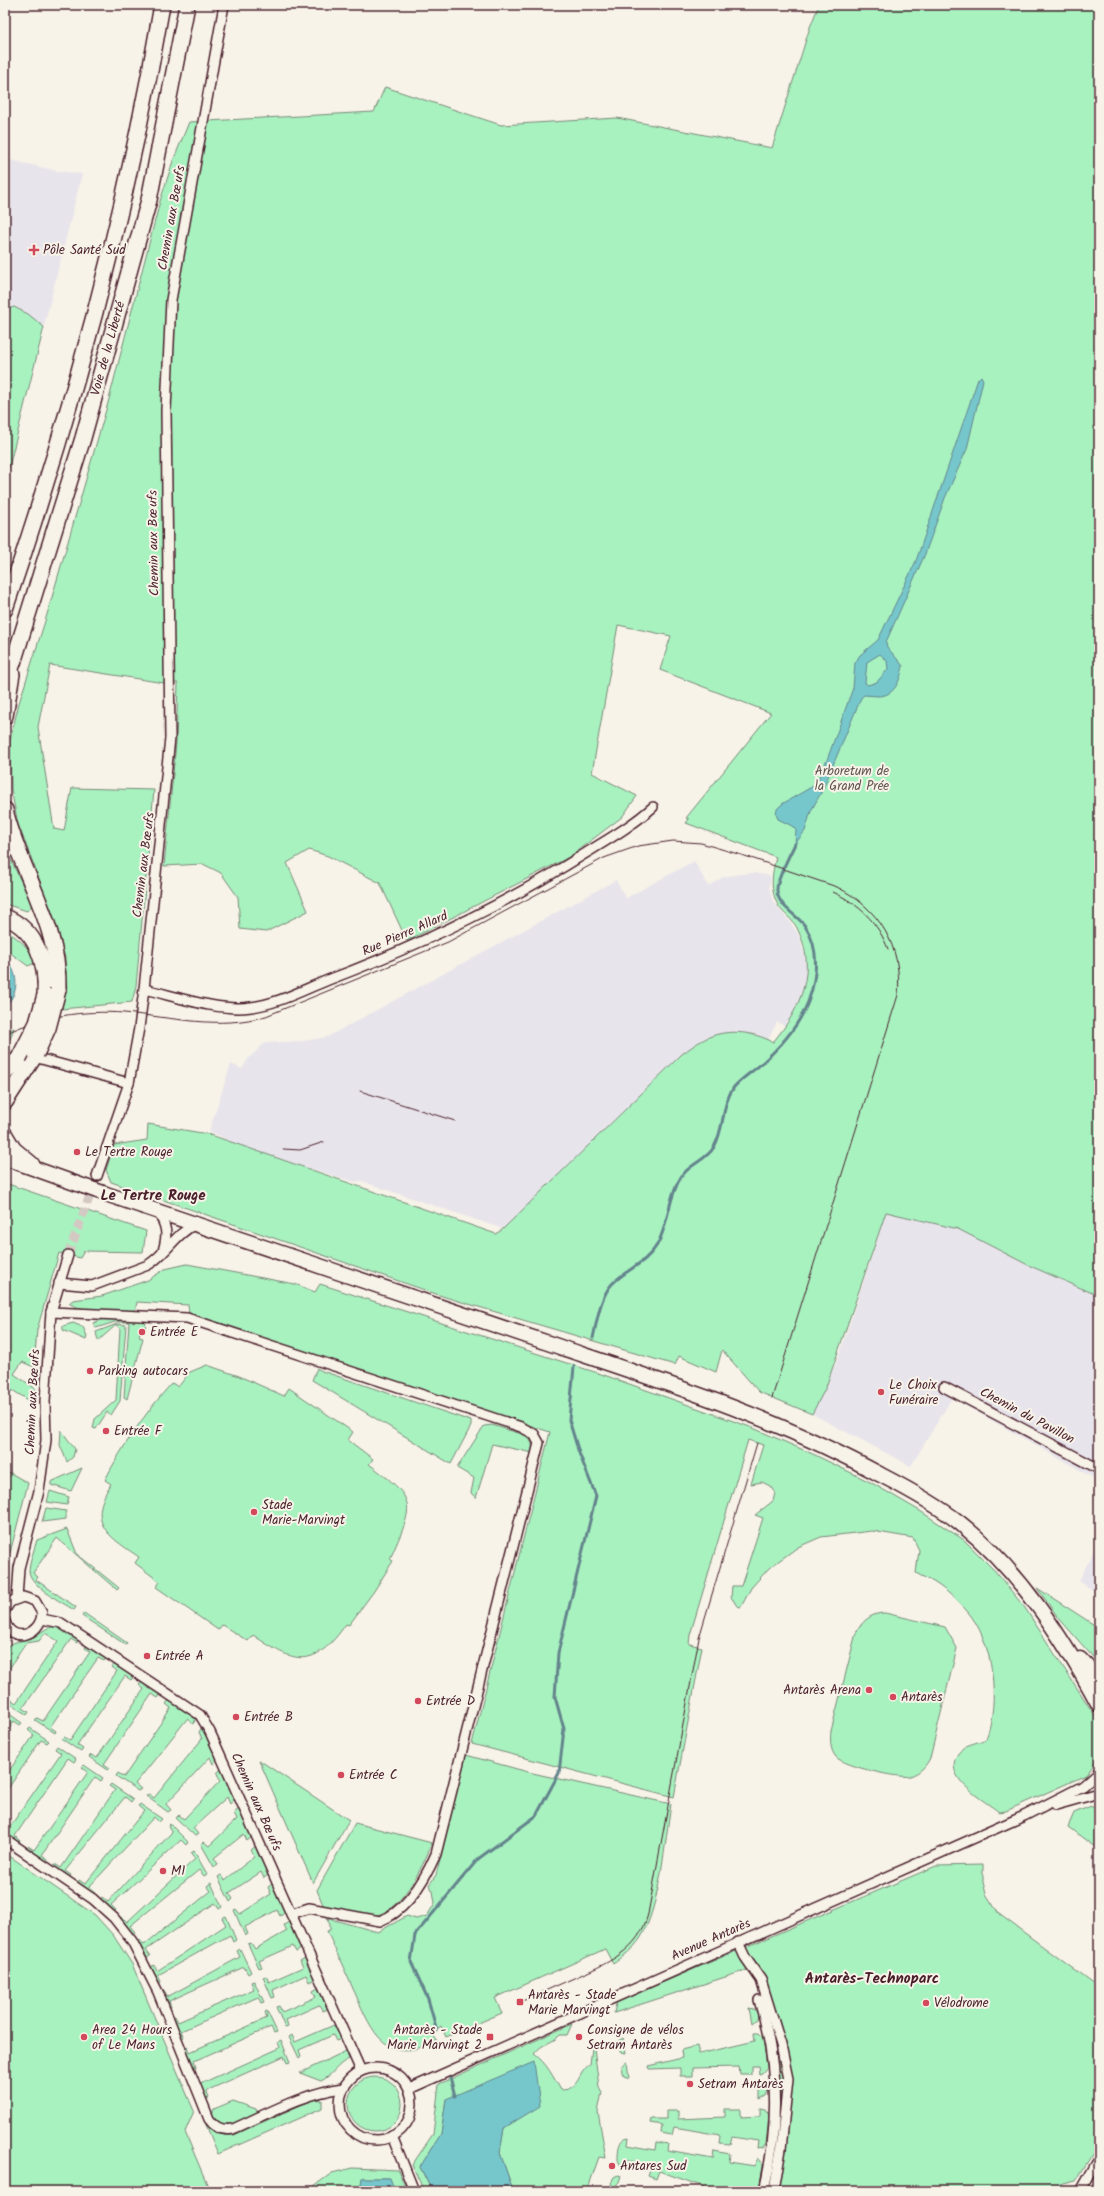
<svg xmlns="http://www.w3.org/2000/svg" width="1104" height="2196" font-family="Kalam,sans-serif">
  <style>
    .built { fill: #e8e4eb }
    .green { fill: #a8f2c0; stroke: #798876 }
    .water { fill: #76c7cc; stroke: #64848c; fill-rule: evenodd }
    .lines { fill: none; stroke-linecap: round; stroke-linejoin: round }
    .stream { stroke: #64848c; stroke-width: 3 }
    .minor-tunnel { stroke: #d4c9c2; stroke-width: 9; stroke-dasharray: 9 4.5; stroke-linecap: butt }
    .minor-casing { stroke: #4a1f2b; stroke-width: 12 }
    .primary-casing { stroke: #4a1f2b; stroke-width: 17 }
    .trunk-casing { stroke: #4a1f2b; stroke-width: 18 }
    .minor { stroke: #f7f3e8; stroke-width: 9 }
    .primary { stroke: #f7f3e8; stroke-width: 14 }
    .trunk { stroke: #f7f3e8; stroke-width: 15 }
    .tram { stroke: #4a1f2b; stroke-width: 1 }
    .primary-bridge-casing { stroke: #4a1f2b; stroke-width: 17; stroke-linecap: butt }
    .trunk-bridge-casing { stroke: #4a1f2b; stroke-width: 18; stroke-linecap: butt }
    .primary-bridge { stroke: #f7f3e8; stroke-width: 14 }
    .trunk-bridge { stroke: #f7f3e8; stroke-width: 15 }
    .poi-dot { fill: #d1495b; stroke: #f7f3e8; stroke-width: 1.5 }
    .labels { text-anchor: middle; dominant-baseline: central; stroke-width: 4; stroke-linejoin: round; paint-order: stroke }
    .street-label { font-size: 13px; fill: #4a1f2b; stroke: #f7f3e8 }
    .poi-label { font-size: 13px; fill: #4a1f2b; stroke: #f7f3e8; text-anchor: start }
    .park-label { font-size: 13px; fill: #625450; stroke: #f7f3e8 }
    .quarter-label { font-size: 15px; font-weight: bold; fill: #4a1f2b; stroke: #f7f3e8 }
  </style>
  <rect width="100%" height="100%" fill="#f7f3e8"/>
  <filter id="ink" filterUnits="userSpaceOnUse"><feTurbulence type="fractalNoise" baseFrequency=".025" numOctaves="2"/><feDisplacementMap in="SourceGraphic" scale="8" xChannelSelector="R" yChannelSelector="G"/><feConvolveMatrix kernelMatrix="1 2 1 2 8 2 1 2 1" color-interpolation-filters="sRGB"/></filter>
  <g filter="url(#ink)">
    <g class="built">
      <path d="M5,159l53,12 24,3 -77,309z"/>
      <path d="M694,861l14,25 15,-9 16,-3 15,-1 17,3 -2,11 4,15 18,21 8,13 6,19 3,26 -10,29 -14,16 -7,-4 -9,18 -15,-6 -25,-1 -24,6 -22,15 -179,175 -142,-48 -6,1 -108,-32 -38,-19 22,-67 11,5 6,-10 17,-16 38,-2 24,-4 289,-157 10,18z"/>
      <path d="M886,1212l72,17 70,36 71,31v185l-147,-83 -41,68 -99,-52 27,-58z"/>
      <path d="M1099,1540v54l-20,-13z"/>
    </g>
    <g class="green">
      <path d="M819,5h280v1291l-71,-31 -70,-36 -72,-17 -60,175 -14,27 -53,-22 -37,-42 -6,22 -37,-16 -4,9 -230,-68 -334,-115 -5,-12 8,-25 33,-5 1,-16 60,10 288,100 7,-5 179,-175c7,-5 13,-10 21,-14 21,-12 49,-9 70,2 28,-33 45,-73 24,-114 -4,-8 -13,-14 -18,-21 -10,-17 -7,-33 -3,-50l-90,-34 3,-4 -3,-1 85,-105 -111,-43 11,-34 -53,-11 -26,148 45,23 -15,21 -53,40 -162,84 -27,-58 -52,-27 -19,-6 -22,13 21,48 -42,21 -26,-3 -2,-32 -17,-24 -18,-9 -39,2 12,-123 2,-60h-14l-114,-18 -12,62 16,102 10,2 8,-43 82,2 -18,196 -4,16 -70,7 4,-31 -1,-20 -10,-38 -37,-96 -7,-35 -1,-49 9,-37 27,-85 62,-215 52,-202 13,-40 16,-39 185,-10 11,-25 116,38 116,-7 155,30 38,-121z"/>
      <path d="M14,307l14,7 16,13 -39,156v-173z"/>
      <path d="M5,847l27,58 -5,6 -22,-7z"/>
      <path d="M5,930c14,9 25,17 30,33l-7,3 -23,-17z"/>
      <path d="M14,1028l-4,11 -5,3v-10z"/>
      <path d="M5,1183l141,48 -3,21 -59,-1 -4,7 -21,-5 -22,77 -3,37 -12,-5 -8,12 22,15 -1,15 -23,-14 -7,10z"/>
      <path d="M187,1264l108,20 20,8 5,-8 284,91 149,53 62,27 55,27 50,29 44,29 31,31 30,37 74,114v25l-4,16 -9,12 -80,36 -7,1c-18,-14 -64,-38 -36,-64 5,-4 17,-6 23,-9 14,-37 8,-98 -19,-128 -9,-10 -21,-21 -32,-28 -6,-4 -13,-6 -19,-10l3,-23 -6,-12 -41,-7 -51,6 -23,10 -29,21 -18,20 -10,19 -4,-1 -6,-9 1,-11h9l22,-68 -8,-3 18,-14 2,-8 -5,-7 -8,-4 -11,2 12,-39 -15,-5 -58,195 -1,9 13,3 -28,150 -202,-53 78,-312 -361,-118 -1,-9 -51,-3 -2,10c-13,-1 -57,0 -66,-9l4,-3 29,-4 46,-16 17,-11z"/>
      <path d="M107,1318l39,3 -1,8 -4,-1 -2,9 4,1 -16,61 -3,-2 5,-75h-14l-19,6 -3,-5z"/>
      <path d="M73,1323l10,4 4,9 -1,4 -23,-10v-4z"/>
      <path d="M117,1324l9,1 -6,76 -9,14 -4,-3 -11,17 -3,-1 2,-9 21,-19 4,-72 -4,-3 -18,16 -2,-9z"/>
      <path d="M207,1365l32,11 45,20 5,-8 64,44 -5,8 25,19 -4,5c50,37 45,40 21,95l3,2 -19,30 -25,34 -3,-1c-32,46 -51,40 -93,11l-5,6 -26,-16 -4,5 -62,-43 4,-5 -25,-19 4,-6c-31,-21 -53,-34 -28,-73l-6,-4c18,-35 40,-67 67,-97l6,4 12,-15z"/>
      <path d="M317,1368l5,3 149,50v5l-20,38 -139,-84z"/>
      <path d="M492,1425l36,11 4,8 1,9 -41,-9 -16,54 -5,-5 3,-15 -17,-10 27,-42z"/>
      <path d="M61,1430l14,19 -2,8 -6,5 -7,-17z"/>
      <path d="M82,1468l-11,23 -20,-6v-3z"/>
      <path d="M5,1470l23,13 -18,70 -5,4z"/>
      <path d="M50,1491l19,6 -2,8 -20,-3z"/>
      <path d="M46,1508l20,3v8l-24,3z"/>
      <path d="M67,1529l10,25 42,34 -2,2 -60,-52 -24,35 5,4 -2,3 40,27 -2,3c-12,-8 -45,-24 -45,-40 1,-9 5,-20 8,-30z"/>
      <path d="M1037,1588l62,40v36l-42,-48z"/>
      <path d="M84,1613l43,30 -1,2 -44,-29z"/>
      <path d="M885,1613l60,14 12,21 -27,110c-4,8 -10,15 -20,18 -11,3 -66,-10 -74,-19 -6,-7 -6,-17 -5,-26l25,-98c6,-12 15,-20 29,-20z"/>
      <path d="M52,1627h7l21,11 -3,5 -6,-4 -48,69 6,4 -2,3 -18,-13 1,-3 6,4 42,-62 -13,-8 -6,8 -13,2 -21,32v-26c7,-9 17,-7 27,-11 7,-3 12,-10 20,-11z"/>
      <path d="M87,1644l20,13 -3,4 -6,-3 -48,69 6,4 -1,2 -20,-13 2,-2 6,3 47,-69 -5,-4z"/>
      <path d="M115,1663l19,13 -3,4 -6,-4 -48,69 6,4 -2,3 -19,-13 2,-2 6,3 47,-69 -5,-4z"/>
      <path d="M142,1681l19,13 -3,4 -6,-4 -48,70 6,4 -2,2 -19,-13 2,-2 6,3 47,-69 -5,-4z"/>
      <path d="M169,1700l27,19 -3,5 -6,-5 -52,65 6,5 -3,2 -22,-15 2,-3 6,4 47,-69 -5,-4z"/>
      <path d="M5,1711l17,12 -2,2 -6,-4 -9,14z"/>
      <path d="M202,1727l15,32 -4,5 -3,-7 -44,47 5,6 -3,2 -22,-16 3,-2 5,4 48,-59 -3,-7z"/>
      <path d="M30,1728l19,13 -2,2 -6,-3 -36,53v-20l2,1 27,-39 -6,-5z"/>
      <path d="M57,1746l19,13 -2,3 -6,-4 -53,78 5,5 -1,2 -14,-9v-4l2,1 54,-78 -6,-4z"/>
      <path d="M466,1755l62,17 143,32c-6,37 -11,104 -31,135 -7,10 -17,18 -27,25l-8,-15 -110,49 7,15 -56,24 -5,-11 -9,7 5,8c-51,25 -64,-7 -82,-48 -9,-20 -19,-41 -28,-62l3,-1v-5l-3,-7 51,14 29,-16 9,3 11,-3 8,-13 -2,-12 -4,-6 7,-10z"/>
      <path d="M259,1760l90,60 -36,63z"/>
      <path d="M84,1765l19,13 -2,3 -6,-4 -53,78 6,4 -2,3 -19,-14 1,-2 6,4 54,-78 -6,-5z"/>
      <path d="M221,1769l14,30 -5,5 -3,-7 -34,31 5,6 -3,2 -19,-18 3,-3 5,4 36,-38 -3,-8z"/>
      <path d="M111,1784l22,15 -2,3 -6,-5 -60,74 6,4 -2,3 -16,-11 2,-3 6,4 54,-78 -6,-4z"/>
      <path d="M140,1804l22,15 -3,3 -5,-5 -65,70 6,5 -2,2 -16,-11 2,-3 6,4 59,-73 -6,-5z"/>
      <path d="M1091,1806h8v44l-31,-23 6,-14z"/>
      <path d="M239,1809l13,28 -5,4 -3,-7 -30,24 4,6 -4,3 -13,-23 3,-2 5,4 28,-27 -3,-6z"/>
      <path d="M355,1823l77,20c-9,24 -33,74 -63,73l-46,-11 -6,-15z"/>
      <path d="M170,1824l18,18 -2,3 -5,-5 -70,65 5,5 -2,2 -14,-12 2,-3 6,5 64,-70 -4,-6z"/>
      <path d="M256,1846l12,29 -4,3 -3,-6 -32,21 4,6 -3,3 -12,-25 3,-2 4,5 29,-23 -3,-7z"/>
      <path d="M194,1851l13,23 -3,2 -5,-6 -69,56 5,6 -3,2 -12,-15 2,-2 5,5 68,-63 -4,-6z"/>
      <path d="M5,1853l90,62 18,20 19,29 62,147 -9,21 25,59h-205z"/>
      <path d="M983,1865v17l3,12 13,20 100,74v155l-23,38 -16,4 1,6h-294l12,-94 -5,-67 -13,-45 -11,-16 -136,44 2,-9 3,-3 317,-135z"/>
      <path d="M211,1883l11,24 -3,2 -4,-6 -69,47 4,6 -3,2 -9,-16 2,-2 4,5 67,-54 -4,-5z"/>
      <path d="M272,1884l13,29 -5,3 -3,-6 -32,17 3,7 -3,2 -11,-26 2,-1 4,5 31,-20 -3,-7z"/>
      <path d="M226,1916l10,24 -3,2 -3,-7 -72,40 3,7 -3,1 -7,-16 3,-2 3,6 69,-46 -4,-7z"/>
      <path d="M289,1922l12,27 -5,3 -3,-6 -34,15 3,6 -3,1 -11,-24 3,-1 4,6 32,-18 -3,-6z"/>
      <path d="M240,1949l11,23 -3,2 -4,-7 -75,34 2,6 -2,2 -7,-18 2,-1 3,7 73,-40 -3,-6z"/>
      <path d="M305,1958l10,21 -6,3 -3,-7 -33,15 2,7 -3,1 -9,-21 3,-1 3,6 34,-15 -3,-6z"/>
      <path d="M254,1981l10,21 -3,1 -3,-6 -77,34 3,6 -3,2 -9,-22 3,-1 3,6 76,-33 -3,-7z"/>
      <path d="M318,1988l10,21 -5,2 -4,-6 -33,15 2,7 -3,1 -9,-21 3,-1 3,6 34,-15 -3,-6z"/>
      <path d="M749,2008l5,1 4,5 -1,6 -5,4z"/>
      <path d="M267,2011l10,21 -3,1 -3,-6 -77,34 2,7 -2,1 -9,-22 3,-1 2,6 77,-34 -2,-6z"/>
      <path d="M572,2024l-5,11h-7c-8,9 -17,7 -26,19 13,9 19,23 27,36 19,0 16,-17 29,-26l3,-24 6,47 3,5 -4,20 8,46 -7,-1 -12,34h-75l1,-1 -13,-37 4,-25 36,-23 -94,-6 -5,35 -21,33 12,24h-8l-12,-26 21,-31 6,-50z"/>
      <path d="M334,2025l7,14 -5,2 -3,-6 -34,15 2,6 -2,2 -10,-21 3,-2 3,7z"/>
      <path d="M754,2033h4l5,5 4,29 -5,6 -3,1 -1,-8h-7v8h-11l-1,-7 -47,1v8h-12v-8l-31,1 -1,-3 34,-8 -1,-8 16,-4 2,8 56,-13z"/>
      <path d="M623,2038l3,15 -5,-1 -4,-5 1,-6z"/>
      <path d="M281,2040l9,22 -3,1 -3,-7 -78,35 3,7 -3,1 -6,-15 80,-36 -2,-6z"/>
      <path d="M346,2051l3,8c-12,5 -17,17 -28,22l-21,-8z"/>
      <path d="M627,2062l2,16 -5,-2c-4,-5 -3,-11 3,-14z"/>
      <circle cx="375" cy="2104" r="27"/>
      <path d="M760,2083l5,2 3,5 -2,6 -6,3z"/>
      <path d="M314,2099l8,1v8l-104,46 -14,-34c9,11 16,17 30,15z"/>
      <path d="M233,2101l23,8 2,4 -25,11 -13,-1 -8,-9 2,-5z"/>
      <path d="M760,2108l5,1 4,6 -3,29 -3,4 -6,1 1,-8 -26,-4 -2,7 -11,-1 1,-8 -46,-8 -2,8 -11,-2 1,-8 -12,-2 1,-4h15v-8h12v8l47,-2v-8h16v8l19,-1z"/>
      <path d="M629,2137l-1,8 27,5 1,-8 12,2 -1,7 46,8 1,-8 16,3 -1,8 26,4 2,-8 1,1 5,6 -4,26h-53l1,-3 -48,-17 -3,8 -8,-3 3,-8 -25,-9 -5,7 -3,-6c0,-9 0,-22 11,-23z"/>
      <path d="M352,2168l46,2 9,21h-12l-6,-13h-27l-2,13h-53l25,-18z"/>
      <path d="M618,2175l3,1 -5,14 -4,-2 -1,-6 3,-5z"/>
    </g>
    <g class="water">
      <path d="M981,376l2,4 -16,69 -22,49 -20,56 -39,88 1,5 16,19c-3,15 -8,30 -25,30 -5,0 -9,-1 -14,-1l-3,3 -38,91 -12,22 -6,20 -10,13 1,-14 -4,-4 -14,-7 -2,-5 1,-5 5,-5 33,-19 12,-25 26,-72 2,-25 5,-8 18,-15 38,-79 62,-182zM880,654l7,7 1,8 -11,13 -9,3 -3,-2 2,-21z"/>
      <path d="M5,960c14,10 15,35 0,45z"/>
      <path d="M534,2062l6,44 -36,22 -4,25 13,37 -81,1 -12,-24 21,-33 5,-35z"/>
      <path d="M362,2178h28l5,13h-35z"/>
    </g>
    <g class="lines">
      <g class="stream">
        <path d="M593,1338c4,-17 7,-41 19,-54 14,-15 34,-20 45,-39 12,-21 11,-48 24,-68 9,-14 25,-16 33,-30 11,-19 7,-42 20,-60 8,-9 18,-15 27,-23 19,-17 38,-38 47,-62 9,-25 12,-53 -3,-76 -8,-11 -29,-21 -28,-37 0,-10 13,-35 18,-45"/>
        <path d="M437,2031l-9,-32 -17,-37 4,-27 63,-76 58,-43 23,-43 5,-44 -9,-32 3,-44 38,-157 -17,-43 -10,-33 5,-53"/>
        <path d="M450,2077l5,19"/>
      </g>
      <path class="minor-tunnel" d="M68,1255l29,-79"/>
      <g class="minor-casing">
        <g id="minor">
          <path d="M144,989c31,7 75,23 107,18 26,-3 52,-17 77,-27 90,-34 176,-75 258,-127 23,-14 47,-28 67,-46"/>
          <path d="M34,1057l95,26"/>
          <path d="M97,1176l32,-93 10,-55 5,-39 26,-251 -4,-328 5,-110 53,-295"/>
          <path d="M157,1211c10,15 11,23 6,40"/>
          <path d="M59,1283l33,3 56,-21c18,-11 28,-32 48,-41"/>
          <path d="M51,1312l136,6 334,109 13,7 5,9 -103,411c-11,25 -29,57 -56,67l-71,-13 -18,6"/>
          <path d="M944,1387l155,82"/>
          <path d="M17,1598l2,-30 20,-77 7,-51 -1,-39 6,-89 17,-57"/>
          <path d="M5,1610l5,-8 13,-5 12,4 7,12c-1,23 -31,31 -37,8"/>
          <path d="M42,1619l19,4 139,92 10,17 151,339"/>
          <path d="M1056,1805l43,-12"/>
          <path d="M5,1839l88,60 21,19 18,23 26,51 51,127c6,9 14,12 24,10 36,-16 71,-36 110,-41"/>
          <path d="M738,1942l7,15 16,23 20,65 7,34 -7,70 -7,42"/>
          <path d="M759,2000c19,62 20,128 5,191"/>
          <circle cx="376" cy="2104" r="36"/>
          <path d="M409,2089l615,-273 59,-30 16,-14"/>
          <path d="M392,2136l22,55"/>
          <path d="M1081,2191l18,-32"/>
        </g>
      </g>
      <g class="primary-casing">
        <g id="primary">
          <path d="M5,1134l9,15 18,15"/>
          <path d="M5,1158l78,28"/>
          <path d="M106,1194c151,51 303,102 454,153 110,37 219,72 321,128 27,14 55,29 79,48 60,48 103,115 139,182"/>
          <path d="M1080,1659l19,21"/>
        </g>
      </g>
      <g class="trunk-casing">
        <g id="trunk">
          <path d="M5,609c67,-196 122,-399 157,-604"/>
          <path id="s1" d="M5,685l8,-22 70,-225 66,-238 38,-195"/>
          <path d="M5,716l7,-42"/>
          <path d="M5,810c15,62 55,115 53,180"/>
          <path d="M5,917c32,13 42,46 40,78"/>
          <path d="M5,1073l14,-15"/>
          <path d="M5,1102l31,-48"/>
        </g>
      </g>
      <use href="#minor" class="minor"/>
      <use href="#primary" class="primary"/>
      <use href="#trunk" class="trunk"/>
      <g class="tram">
        <path d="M833,892c26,12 45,30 55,57"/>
        <path d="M5,1034c36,-18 79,-24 119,-21 49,4 94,17 142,3l182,-74 156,-84 34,-12 35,-5 28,2 47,14 89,30c42,21 66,60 61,108l-126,403"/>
        <path d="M360,1091l95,30"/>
        <path d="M283,1149l17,1 24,-8"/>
        <path d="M520,2002c18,-8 36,-16 54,-24 32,-14 65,-27 74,-64l51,-276 58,-195"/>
      </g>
      <g class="primary-bridge-casing">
        <path id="primary-bridge" d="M83,1186l23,8"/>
      </g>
      <g class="trunk-bridge-casing">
        <g id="trunk-bridge">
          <path d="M36,1054l12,-26 10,-38"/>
          <path d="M19,1058l18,-35 8,-28"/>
        </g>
      </g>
      <use href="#primary-bridge" class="primary-bridge"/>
      <use href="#trunk-bridge" class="trunk-bridge"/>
    </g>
  </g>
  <g class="poi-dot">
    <path d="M32 244h4v4h4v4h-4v4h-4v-4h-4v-4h4z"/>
    <circle cx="77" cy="1152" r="4"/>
    <circle cx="142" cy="1332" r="4"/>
    <circle cx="90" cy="1371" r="4"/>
    <circle cx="881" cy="1392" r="4"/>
    <circle cx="106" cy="1431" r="4"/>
    <circle cx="254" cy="1512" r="4"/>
    <circle cx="147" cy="1656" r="4"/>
    <circle cx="869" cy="1690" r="4"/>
    <circle cx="893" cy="1697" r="4"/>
    <circle cx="418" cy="1701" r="4"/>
    <circle cx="236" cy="1717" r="4"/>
    <circle cx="341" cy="1775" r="4"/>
    <circle cx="163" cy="1871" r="4"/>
    <rect x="516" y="1998" width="8" height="8" rx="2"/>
    <circle cx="926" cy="2003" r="4"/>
    <circle cx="84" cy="2037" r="4"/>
    <rect x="486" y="2033" width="8" height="8" rx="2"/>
    <circle cx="579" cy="2037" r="4"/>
    <circle cx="690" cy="2084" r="4"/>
    <circle cx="612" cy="2166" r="4"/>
  </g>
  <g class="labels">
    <g class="street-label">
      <text transform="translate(172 218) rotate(-80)">Chemin aux Bœufs</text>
      <text stroke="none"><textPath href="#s1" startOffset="352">Voie de la Liberté</textPath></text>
      <text transform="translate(154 543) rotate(-91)">Chemin aux Bœufs</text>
      <text transform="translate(144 865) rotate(-83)">Chemin aux Bœufs</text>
      <text transform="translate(405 934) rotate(-24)">Rue Pierre Allard</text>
      <text transform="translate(33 1402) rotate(-87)">Chemin aux Bœufs</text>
      <text transform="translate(1027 1416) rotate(28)">Chemin du Pavillon</text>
      <text transform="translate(256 1802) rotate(66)">Chemin aux Bœufs</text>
      <text transform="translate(711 1940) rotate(-24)">Avenue Antarès</text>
    </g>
    <g class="poi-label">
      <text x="43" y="250">Pôle Santé Sud</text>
      <text x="85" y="1152">Le Tertre Rouge</text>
      <text x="150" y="1332">Entrée E</text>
      <text x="98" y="1371">Parking autocars</text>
      <text x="889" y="1385">Le Choix<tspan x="889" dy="15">Funéraire</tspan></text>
      <text x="114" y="1431">Entrée F</text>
      <text x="262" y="1505">Stade<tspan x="262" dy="15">Marie-Marvingt</tspan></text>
      <text x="155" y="1656">Entrée A</text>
      <text x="861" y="1690" text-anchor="end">Antarès Arena</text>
      <text x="901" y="1697">Antarès</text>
      <text x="426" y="1701">Entrée D</text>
      <text x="244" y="1717">Entrée B</text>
      <text x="349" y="1775">Entrée C</text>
      <text x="171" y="1871">M1</text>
      <text x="528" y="1995">Antarès - Stade<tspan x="528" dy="15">Marie Marvingt</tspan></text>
      <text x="934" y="2003">Vélodrome</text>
      <text x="92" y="2030">Area 24 Hours<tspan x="92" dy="15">of Le Mans</tspan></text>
      <text x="482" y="2030" text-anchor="end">Antarès - Stade<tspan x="482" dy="15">Marie Marvingt 2</tspan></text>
      <text x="587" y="2030">Consigne de vélos<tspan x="587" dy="15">Setram Antarès</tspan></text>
      <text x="698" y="2084">Setram Antarès</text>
      <text x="620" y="2166">Antares Sud</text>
    </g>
    <g class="park-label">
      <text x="852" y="771">Arboretum de<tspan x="852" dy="15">la Grand Prée</tspan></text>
    </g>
    <g class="quarter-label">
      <text x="153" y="1196">Le Tertre Rouge</text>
      <text x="872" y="1979">Antarès-Technoparc</text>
    </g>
  </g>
  <rect width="1104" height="2196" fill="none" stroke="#f7f3e8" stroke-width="20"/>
  <rect x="10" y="10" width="1084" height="2176" fill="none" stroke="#4a1f2b" stroke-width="1.5" filter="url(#ink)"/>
</svg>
